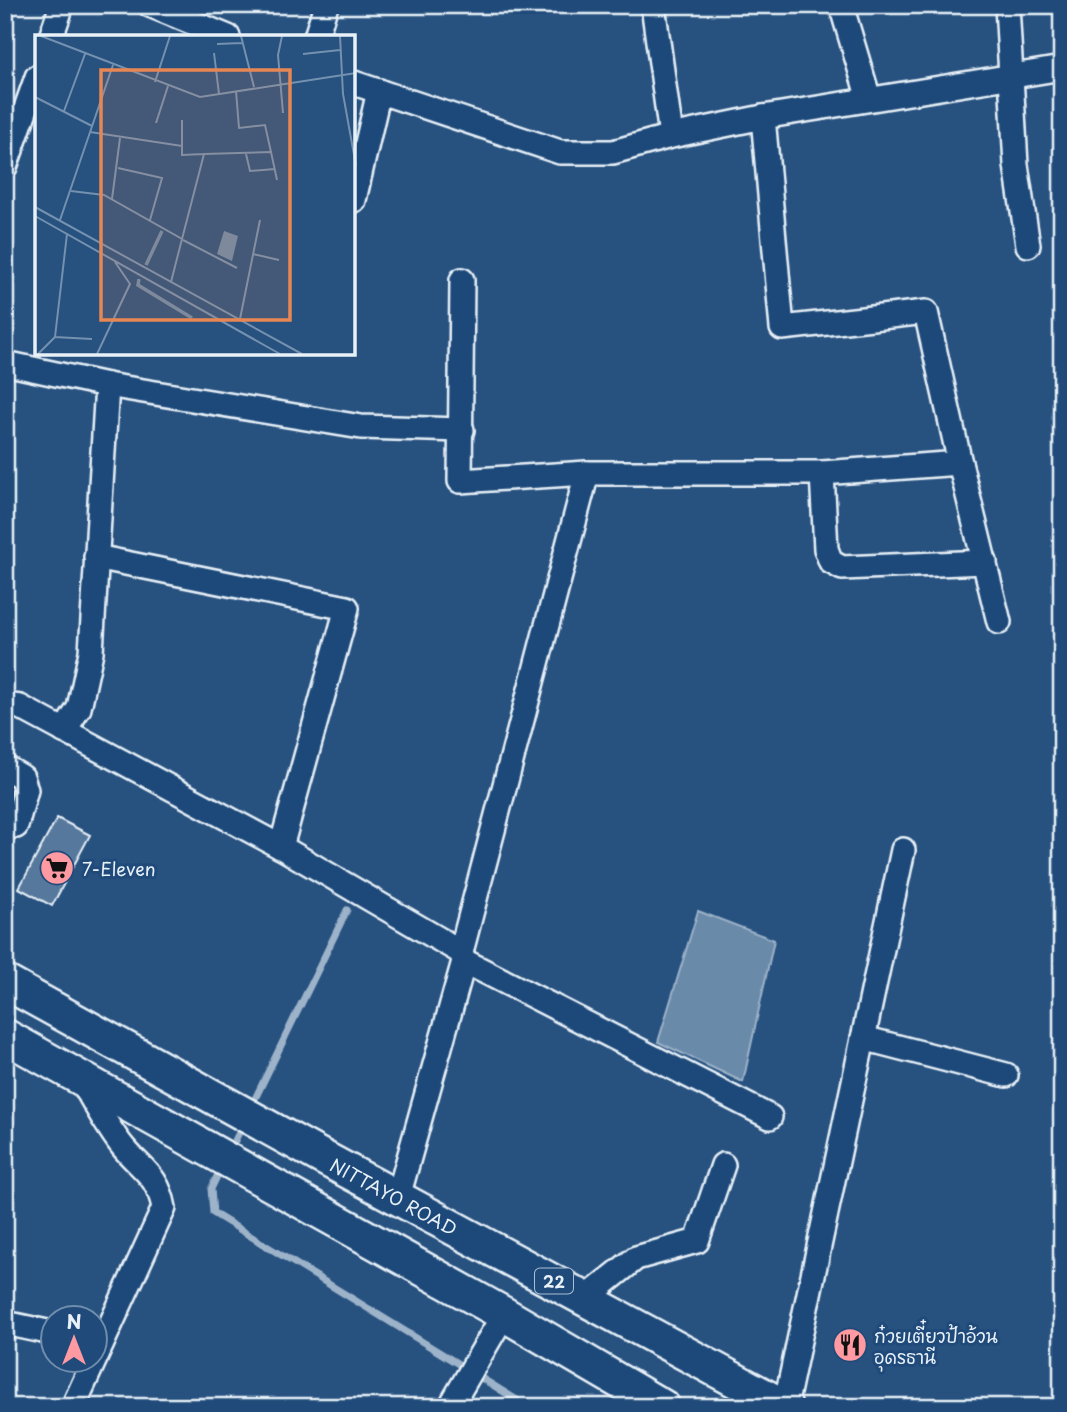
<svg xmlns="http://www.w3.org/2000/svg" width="1067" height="1412" font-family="'Playpen Sans','Playpen Sans Thai',sans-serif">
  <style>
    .water { fill: #6b8aaa; stroke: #9db3c9; stroke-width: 2 }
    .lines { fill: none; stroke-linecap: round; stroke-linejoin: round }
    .stream { stroke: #9db3c9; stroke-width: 7 }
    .building { fill: #57789d; stroke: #e8f1f8; stroke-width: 2 }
    .minor-casing { stroke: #e8f1f8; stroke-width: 28 }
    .highway-casing { stroke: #e8f1f8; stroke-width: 38 }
    .minor { stroke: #1f4a7a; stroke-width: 23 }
    .highway { stroke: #1f4a7a; stroke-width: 33 }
    .labels { text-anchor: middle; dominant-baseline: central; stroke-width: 6; stroke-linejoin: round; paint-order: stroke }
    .shield { fill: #1f4a7a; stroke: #acbfd2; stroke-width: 2 }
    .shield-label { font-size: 16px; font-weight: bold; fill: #e8f1f8 }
    .poi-label { font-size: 18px; fill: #e8f1f8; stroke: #1f4a7a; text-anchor: start }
    .street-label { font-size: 18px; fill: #e8f1f8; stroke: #1f4a7a }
    .inset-river { fill: none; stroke: #6b8aaa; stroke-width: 3.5 }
    .inset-road { fill: none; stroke: #7491af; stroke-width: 2 }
    .view { fill: #e88753; fill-opacity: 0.15; stroke: #e88753; stroke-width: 3.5 }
    .inset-edge { fill: none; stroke: #e8f1f8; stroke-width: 3.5 }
  </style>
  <rect width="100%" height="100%" fill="#27517f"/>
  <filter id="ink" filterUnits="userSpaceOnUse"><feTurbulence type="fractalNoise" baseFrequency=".0143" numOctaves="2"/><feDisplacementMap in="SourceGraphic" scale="14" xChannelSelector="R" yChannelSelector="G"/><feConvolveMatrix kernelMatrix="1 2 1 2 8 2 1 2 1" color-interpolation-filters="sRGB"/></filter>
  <g filter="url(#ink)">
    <path class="water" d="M698,911l76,29 -31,142 -85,-40z"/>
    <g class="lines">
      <g class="stream">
        <path d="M251,1107l96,-197"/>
        <path d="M230,1151l13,-27"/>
        <path d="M221,1168l-10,21 2,24 304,187"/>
      </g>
    </g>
    <g class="building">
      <path d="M5,783l8,3 -8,14z"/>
      <path d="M57,818l33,17 -38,71 -33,-18z"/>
    </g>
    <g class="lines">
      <g class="minor-casing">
        <g id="minor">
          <path d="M150,5l78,32"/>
          <path d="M653,5l18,131"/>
          <path d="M841,5l28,94"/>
          <path d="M1007,5l9,160 12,80"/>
          <path d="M51,37l11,-32"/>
          <path d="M316,37l10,-32"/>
          <path d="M354,83l206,69h53l58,-16 92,-19 299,-49"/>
          <path d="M763,117l19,211 144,-16 34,151"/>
          <path d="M5,167l32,-90"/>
          <path d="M354,200l25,-109"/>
          <path d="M462,280l-2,201 127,-8"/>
          <path d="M5,363l102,22 254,42 101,3"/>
          <path d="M822,473l4,76 5,13 11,6 143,-6"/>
          <path d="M96,557l251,51 -66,239"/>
          <path d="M5,705l15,2 261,140 180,105 3,9 -66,236"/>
          <path d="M64,731l15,-23 12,-56 16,-267"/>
          <path d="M5,767l17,10 4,13 -10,36"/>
          <path d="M461,952l126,-479h235l138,-10 39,159"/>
          <path d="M464,961l306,156"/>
          <path d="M863,1038l143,37"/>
          <path d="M586,1298l50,-40 61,-17 26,-76"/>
          <path d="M5,1323l47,10"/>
          <path d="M73,1407l91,-199c-6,-33 -22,-38 -41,-61 -16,-20 -28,-44 -41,-65"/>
          <path d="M450,1407l54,-93"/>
          <path d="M785,1407l118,-557"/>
        </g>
      </g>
      <g class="highway-casing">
        <g id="highway">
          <path id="s1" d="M5,982l317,175 463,250"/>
          <path d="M5,1036l499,278 159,93"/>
        </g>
      </g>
      <use href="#minor" class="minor"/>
      <use href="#highway" class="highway"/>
    </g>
  </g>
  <defs>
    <g id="supermarket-disc" transform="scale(1.75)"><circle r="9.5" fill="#ff9aa2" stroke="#1f4a7a"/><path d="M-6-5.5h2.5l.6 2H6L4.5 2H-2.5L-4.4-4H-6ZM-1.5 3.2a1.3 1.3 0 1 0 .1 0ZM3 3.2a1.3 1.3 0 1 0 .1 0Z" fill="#111"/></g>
    <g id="restaurant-disc" transform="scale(1.75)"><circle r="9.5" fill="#ff9aa2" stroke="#1f4a7a"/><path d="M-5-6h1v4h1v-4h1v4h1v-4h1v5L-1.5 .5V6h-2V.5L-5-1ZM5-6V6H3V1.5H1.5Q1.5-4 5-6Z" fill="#111"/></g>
  </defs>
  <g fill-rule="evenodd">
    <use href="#supermarket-disc" x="57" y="868"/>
    <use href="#restaurant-disc" x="850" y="1345"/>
  </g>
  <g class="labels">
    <rect class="shield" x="535" y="1268.5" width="38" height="25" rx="5"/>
    <g class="shield-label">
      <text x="554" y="1281">22</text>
    </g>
    <g class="poi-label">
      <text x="82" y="868">7-Eleven</text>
      <text x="874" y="1335">ก๋วยเตี๋ยวป้าอ้วน<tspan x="874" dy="21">อุดรธานี</tspan></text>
    </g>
    <g class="street-label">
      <text stroke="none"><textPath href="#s1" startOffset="444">NITTAYO ROAD</textPath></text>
    </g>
  </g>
  <g transform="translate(35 35)">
    <rect width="320" height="320" fill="#27517f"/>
    <path d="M189,196l14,5 -6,25 -15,-7z" fill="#6b8aaa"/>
    <path class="inset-river" d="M111,230l16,-34M104,244l-1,6 54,33"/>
    <path class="inset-road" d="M6,1l159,61 156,-24M206,1l13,51M247,1l-4,19 5,58M305,1l3,58 13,72M182,9l25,-1M179,18l5,41M268,19l37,-4M120,47l15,-46M201,56l3,37 26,-3 6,27M0,62l57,29M29,76l21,-57M147,85v35l22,-1M121,88l12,-37M55,97l92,14M211,119l4,17 25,-2M83,133l44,10 -12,42M36,156l33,4 78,44 -11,43M77,164l8,-61M0,172l267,147M0,181l245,138M25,185l53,-155M32,199l-12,103 37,2M147,204l22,-85 67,-2 6,28M148,205l54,28M218,219l26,6M205,284l20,-99M3,319l17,-17M62,319l33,-70 -15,-22"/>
    <path class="view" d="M66,35h189v250h-189z"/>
    <rect width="320" height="320" class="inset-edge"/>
  </g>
  <rect width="1067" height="1412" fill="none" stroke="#1f4a7a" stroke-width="28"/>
  <rect x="14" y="14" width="1039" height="1384" fill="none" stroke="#e8f1f8" stroke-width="2.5" filter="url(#ink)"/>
  <g transform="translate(74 1339)"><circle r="33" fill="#1f4a7a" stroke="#6f8dac" stroke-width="2"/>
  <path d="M0-5L12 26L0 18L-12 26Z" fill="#ff9aa2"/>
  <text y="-10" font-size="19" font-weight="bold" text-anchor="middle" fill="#e8f1f8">N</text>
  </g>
</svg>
